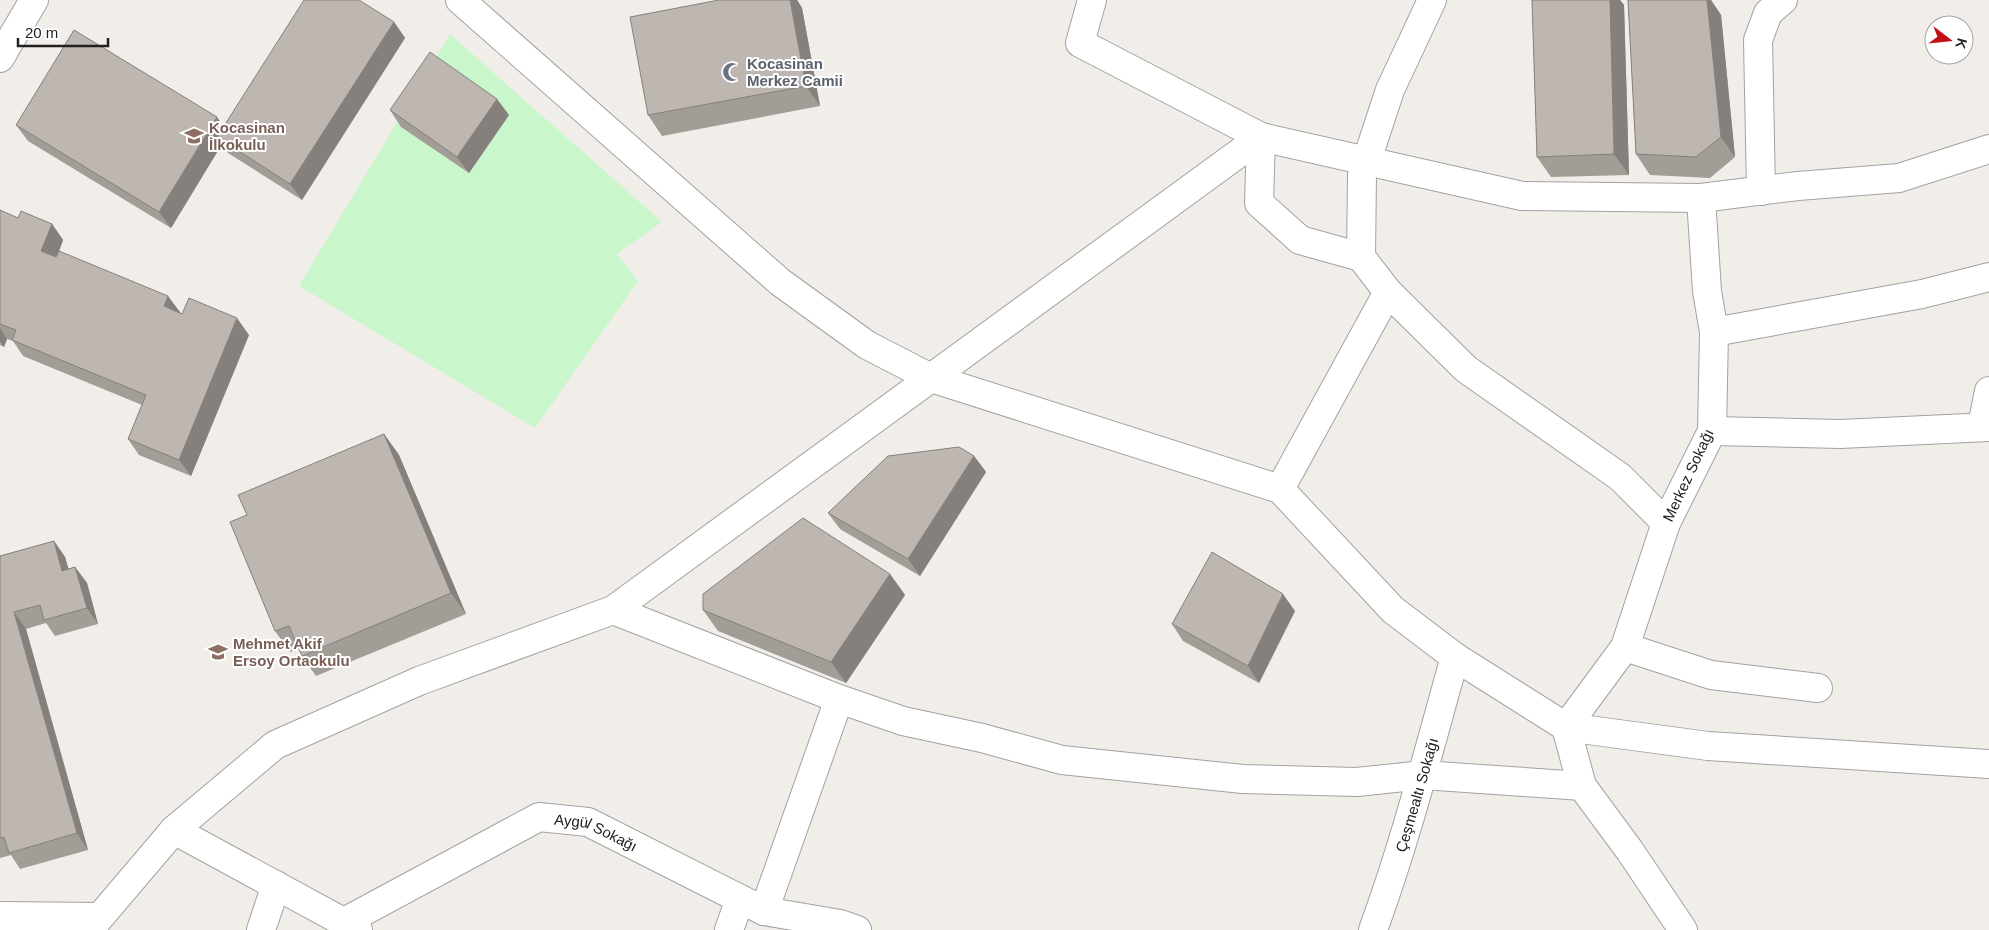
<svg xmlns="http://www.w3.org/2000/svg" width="1989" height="930" font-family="Arial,sans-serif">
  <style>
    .park { fill: #caf6cc }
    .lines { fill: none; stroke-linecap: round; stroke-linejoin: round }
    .minor-casing { stroke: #a2a2a2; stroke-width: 30 }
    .minor { stroke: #fff; stroke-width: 28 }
    .wall { fill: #a39d98 }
    .shaded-wall { fill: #85807c }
    .building { fill: #beb7b1; stroke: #85807c }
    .labels { text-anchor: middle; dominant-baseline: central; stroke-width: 4; stroke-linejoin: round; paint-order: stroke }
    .worship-label { font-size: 15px; font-weight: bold; fill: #5b616d; stroke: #fff; text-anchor: start }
    .education-label { font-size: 15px; font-weight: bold; fill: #785e54; stroke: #fff; text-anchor: start }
    .street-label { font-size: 15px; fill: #212121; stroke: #fff }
  </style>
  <rect width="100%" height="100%" fill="#f1eee9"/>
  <path class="park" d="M450,34l212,188 -45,32 21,27 -103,147 -236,-142z"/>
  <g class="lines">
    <g class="minor-casing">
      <g id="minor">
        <path d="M460,0l320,282 87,63 64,33 349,111 113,121 62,47 111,70 16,59 48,65 53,79"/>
        <path d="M1092,0l-12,43 181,94 261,59 179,2 97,-12 101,-8 90,-29"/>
        <path d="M1432,0l-42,90 -28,85 -1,82 27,35 78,77 154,108 46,46"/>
        <path d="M0,58l34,-58"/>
        <path d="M1261,137l-2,66 41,37 61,17"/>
        <path d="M1761,191l-3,-151 10,-27 15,-13"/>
        <path d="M1701,198l6,93 7,41 -2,99 -46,92 -41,124 -59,80 142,19 281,18"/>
        <path d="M1714,332l208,-38 67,-17"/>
        <path d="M1982,426l7,-35"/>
        <path d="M1712,431l128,3 149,-7"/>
        <path d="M1280,489l108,-197"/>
        <path d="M613,610l226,89 64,22 79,17 80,22 181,19 114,3 66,-7 159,11"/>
        <path d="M1625,647l86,28 107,13"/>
        <path d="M174,830l184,100"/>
        <path d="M764,911l75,-212"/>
        <path d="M0,916l99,1"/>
        <path id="s1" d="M344,922l195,-105 49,5 176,89 76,13 17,6"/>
        <path d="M89,930l85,-100 101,-85 144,-64 194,-71 648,-473"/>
        <path d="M261,930l15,-45"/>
        <path d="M729,930l11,-31"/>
        <path id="s2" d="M1373,930c33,-90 56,-181 82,-273"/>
      </g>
    </g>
    <use href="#minor" class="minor"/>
  </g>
  <g class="wall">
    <path d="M719,0h78l5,8 18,98 -158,30 -14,-21z"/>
    <path d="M1532,0h88l4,5 5,170 -78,2 -14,-20z"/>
    <path d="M1628,0h83l10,15 14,142 -25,21 -60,-3 -14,-21z"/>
    <path d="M394,22l11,16 -103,162 -74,-47 -6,-9 -51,84 -143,-87 -12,-16 207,1z"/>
    <path d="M390,110l119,5 -40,58 -68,-46z"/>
    <path d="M0,210l18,8 34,6 11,16 -4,11 121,61v1l69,22 -58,141 -52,-21 -11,-16 14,-34 -119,-49 -10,-15 -6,-2 -3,8 -4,-2z"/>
    <path d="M384,434l15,21 67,159 -150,62 -14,-20 -3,-7 -9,3 -15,-21 -28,-116z"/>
    <path d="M974,456l12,16 -66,104 -80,-47 -12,-16z"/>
    <path d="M54,541l11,16 3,12 7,-2 12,16 11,41 -43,12 -9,-13 -20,6 62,221 -68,19 -9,-14 -11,3v-302z"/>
    <path d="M890,574l15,21 -59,88 -128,-52 -15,-21z"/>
    <path d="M1295,611l-36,72 -76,-42 -11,-17z"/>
  </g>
  <g class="shaded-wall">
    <path d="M790,0h7l5,8 18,98 -14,-20z"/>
    <path d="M1610,0h10l4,5 5,170 -15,-21z"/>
    <path d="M1707,0h4l10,15 14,142 -14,-20z"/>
    <path d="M394,22l11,16 -103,162 -12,-16z"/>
    <path d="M497,99l12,16 -40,58 -12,-16z"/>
    <path d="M217,117l11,16 -11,4 5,7 -51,84 -12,-16z"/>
    <path d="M52,224l11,16 -10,28 -12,-17z"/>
    <path d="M168,296l12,16 -5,11 -11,-17z"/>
    <path d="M237,318l12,17 -58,141 -12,-16z"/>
    <path d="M0,328l7,11 -3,8 -4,-6z"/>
    <path d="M384,434l15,21 67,159 -15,-21z"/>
    <path d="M974,456l12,16 -66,104 -12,-17z"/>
    <path d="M54,541l11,16 9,30 -12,-16z"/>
    <path d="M75,567l12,16 11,41 -11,-16z"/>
    <path d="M890,574l15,21 -59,88 -15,-21z"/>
    <path d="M1283,594l12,17 -36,72 -11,-17z"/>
    <path d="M14,612l12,17 62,221 -11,-17z"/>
  </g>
  <g class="building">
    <path d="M304,0h55l35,22 -104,162 -73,-47z"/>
    <path d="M719,0h71l16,86 -158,29 -18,-98z"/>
    <path d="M1532,0h78l4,154 -77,3z"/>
    <path d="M1628,0h79l14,137 -25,20 -60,-3z"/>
    <path d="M74,30l143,87 -58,95 -143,-87z"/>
    <path d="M430,52l67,47 -40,58 -67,-47z"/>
    <path d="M0,210l18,8 3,-7 31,13 -11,27 15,6 3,-6 109,45 -4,10 18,8 7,-16 48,20 -58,142 -51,-21 18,-44 -134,-55 4,-10 -16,-6z"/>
    <path d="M384,434l67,159 -149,63 -13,-30 -14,5 -45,-109 17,-7 -9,-20z"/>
    <path d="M959,447l15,9 -66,103 -80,-46 60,-57z"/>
    <path d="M803,518l87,56 -59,88 -128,-52v-16z"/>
    <path d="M54,541l8,30 13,-4 12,41 -43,12 -4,-15 -26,7 63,221 -68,20 -5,-16 -4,1v-282z"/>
    <path d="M1212,552l71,42 -35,72 -76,-42z"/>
  </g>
  <defs>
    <g id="mosque-bare" transform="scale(1.5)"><path d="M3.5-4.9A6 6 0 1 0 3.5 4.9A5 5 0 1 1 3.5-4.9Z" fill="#6b7280" stroke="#fff" stroke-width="2.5" paint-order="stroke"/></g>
    <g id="school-bare" transform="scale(1.5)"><path d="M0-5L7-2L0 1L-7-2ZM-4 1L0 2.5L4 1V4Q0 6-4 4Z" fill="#8d6e63" stroke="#fff" stroke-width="2.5" paint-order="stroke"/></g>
  </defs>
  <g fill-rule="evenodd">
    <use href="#mosque-bare" x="732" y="72"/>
    <use href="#school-bare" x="194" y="136"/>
    <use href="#school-bare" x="218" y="652"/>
  </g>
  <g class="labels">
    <g class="worship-label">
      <text x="747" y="63">Kocasinan<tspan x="747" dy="17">Merkez Camii</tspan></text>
    </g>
    <g class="education-label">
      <text x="209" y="127">Kocasinan<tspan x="209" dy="17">İlkokulu</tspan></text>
      <text x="233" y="643">Mehmet Akif<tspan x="233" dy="17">Ersoy Ortaokulu</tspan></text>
    </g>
    <g class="street-label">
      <text transform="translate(1688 475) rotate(-65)">Merkez Sokağı</text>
      <text stroke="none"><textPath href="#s2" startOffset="142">Çeşmealtı Sokağı</textPath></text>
      <text stroke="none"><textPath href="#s1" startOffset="281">Aygül Sokağı</textPath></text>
    </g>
  </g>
  <g transform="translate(1949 40) rotate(106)"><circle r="24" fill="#ffffff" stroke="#a6a6a6"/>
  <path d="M0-4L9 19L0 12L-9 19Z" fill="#c21017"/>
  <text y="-8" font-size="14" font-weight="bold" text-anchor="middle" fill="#212121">K</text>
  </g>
  <path d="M18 38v8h90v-8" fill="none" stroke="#212121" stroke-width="2.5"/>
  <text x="25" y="38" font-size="15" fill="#212121" stroke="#ffffff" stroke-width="4" paint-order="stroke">20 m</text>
</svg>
